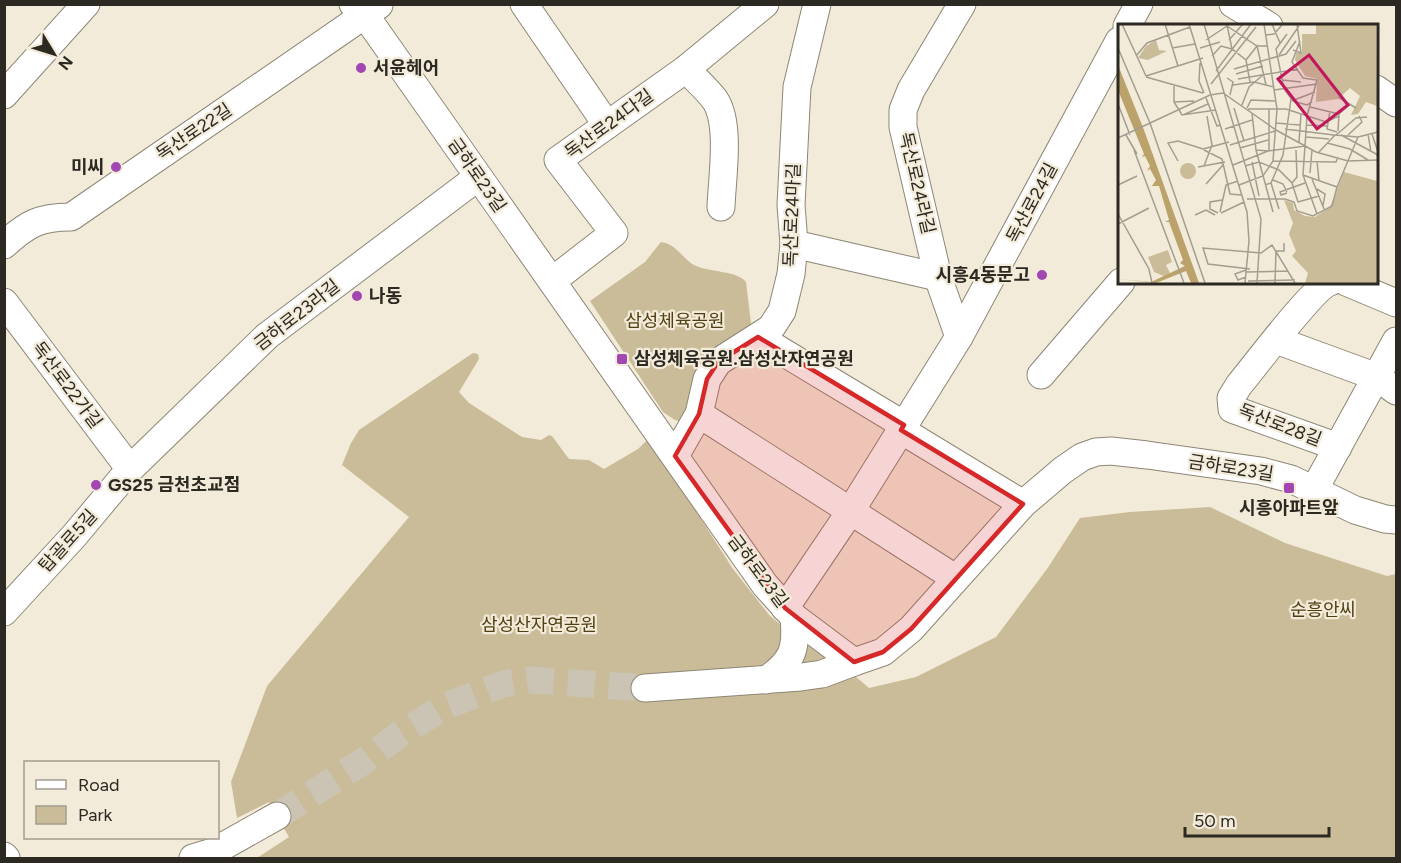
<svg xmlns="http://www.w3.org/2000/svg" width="1401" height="863" font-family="Figtree,'Noto Sans KR',sans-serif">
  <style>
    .green { fill: #cabc99 }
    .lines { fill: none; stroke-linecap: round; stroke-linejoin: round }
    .minor-tunnel { stroke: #cbc4b4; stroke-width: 27; stroke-dasharray: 27 14; stroke-linecap: butt }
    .minor-casing { stroke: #8d8675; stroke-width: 29 }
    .minor { stroke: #fff; stroke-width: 27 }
    .marked { fill: #d62828; fill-opacity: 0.2; stroke: #d62828; stroke-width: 4.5; stroke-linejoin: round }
    .poi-dot { fill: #a247b2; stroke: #f3ebd9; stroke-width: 2 }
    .labels { text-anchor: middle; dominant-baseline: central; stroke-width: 4.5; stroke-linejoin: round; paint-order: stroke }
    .poi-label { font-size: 18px; font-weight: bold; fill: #2c2922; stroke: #f3ebd9; text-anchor: start }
    .street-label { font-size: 18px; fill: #2c2922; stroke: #f3ebd9 }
    .park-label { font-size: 18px; fill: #503f12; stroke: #f3ebd9 }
    .inset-road { fill: none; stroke: #a39d90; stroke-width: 1.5 }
    .view { fill: #c2185b; fill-opacity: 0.15; stroke: #c2185b; stroke-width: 3 }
    .inset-edge { fill: none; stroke: #2c2922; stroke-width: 3 }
  </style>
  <rect width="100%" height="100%" fill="#f3ebd9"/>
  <g class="green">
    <path d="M661,242c16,2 22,18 35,24 14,6 42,5 50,16l7,58 -71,82 -7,-2 -12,-8 -73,-111 55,-39z"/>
    <path d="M473,353l5,1 1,5 -20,33 10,11 53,34 19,3 8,-5 3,1 17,23 20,1 15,9 34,-20 11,-11 84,131 37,47 33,26 25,11 41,35 47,-11 80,-40 51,-68 33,-51 50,-6 80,-5 75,36 102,33 9,-2v284h-1139l32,-21 -20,-35 -32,16 -6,-36 36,-96 142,-169 -67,-52 9,-22 8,-13z"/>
  </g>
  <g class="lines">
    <path class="minor-tunnel" d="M277,816l90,-57 34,-26 45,-27 57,-22 27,-4 115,8"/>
    <g class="minor-casing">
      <g id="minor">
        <path d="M353,4l12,11 400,570 29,32 60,45 29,-10 28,-23 112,-125 40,-34 19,-13 14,-5 15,-1 36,4 114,16 30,8 64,31 30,9 11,1"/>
        <path d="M524,4l83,121"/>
        <path d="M1233,4l36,22"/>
        <path d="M1127,26l12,-22"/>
        <path d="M686,69c9,10 21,20 29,31 16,24 7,78 6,107"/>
        <path d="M1376,89l20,14"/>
        <path d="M4,95l82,-91"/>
        <path d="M794,244l144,33"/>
        <path d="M4,245c23,-21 35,-28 67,-28l308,-212"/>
        <path d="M552,281l62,-48 -56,-73 128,-91 79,-65"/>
        <path d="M1330,282c-16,5 -76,85 -91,103l-8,13 1,11 106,38"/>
        <path d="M1346,282l50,21"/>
        <path d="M4,302l126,167"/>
        <path d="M758,337l146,88"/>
        <path d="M959,337l-21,-60 -35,-150v-17l8,-20 51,-86"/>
        <path d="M1276,340l101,37 19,14"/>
        <path d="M1041,375l80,-93"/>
        <path d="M699,414l256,164"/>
        <path d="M901,430l122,74"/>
        <path d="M675,456l24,-42 8,-35 11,-17 53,-34 11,-17 9,-37 3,-30 -3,-39 6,-118 20,-83"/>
        <path d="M1314,490l82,-149"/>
        <path d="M785,608l65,-96 109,-175 160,-296"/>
        <path d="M4,612l70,-76 56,-67 137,-133 211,-159"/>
        <path d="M766,680c27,-19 31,-30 28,-63"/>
        <path d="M645,688l156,-11 21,-3 32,-12"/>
        <path d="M4,856l2,2"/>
        <path d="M193,858l20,-6 64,-36"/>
      </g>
    </g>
    <use href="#minor" class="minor"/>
  </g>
  <path class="marked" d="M758,337l146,88 -3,5 122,74 -112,125 -28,23 -29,10 -69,-54 -110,-152 24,-42 8,-35 11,-17z"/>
  <g class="poi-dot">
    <circle cx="361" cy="68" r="6"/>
    <circle cx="116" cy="167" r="6"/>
    <circle cx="1042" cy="275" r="6"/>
    <circle cx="357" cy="296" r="6"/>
    <rect x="616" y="353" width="12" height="12" rx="3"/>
    <circle cx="96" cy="485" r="6"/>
    <rect x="1283" y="482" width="12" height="12" rx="3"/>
  </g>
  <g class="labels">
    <g class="poi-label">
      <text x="373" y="68">서윤헤어</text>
      <text x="104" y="167" text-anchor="end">미씨</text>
      <text x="1030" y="275" text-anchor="end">시흥4동문고</text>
      <text x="369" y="296">나동</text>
      <text x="634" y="359">삼성체육공원.삼성산자연공원</text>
      <text x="108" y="485">GS25 금천초교점</text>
      <text x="1289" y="508" text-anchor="middle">시흥아파트앞</text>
    </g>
    <g class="street-label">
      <text transform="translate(609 124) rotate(-36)">독산로24다길</text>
      <text transform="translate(194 132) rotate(-34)">독산로22길</text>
      <text transform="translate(477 175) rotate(55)">금하로23길</text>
      <text transform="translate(917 183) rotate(77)">독산로24라길</text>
      <text transform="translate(1032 203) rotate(-62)">독산로24길</text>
      <text transform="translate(792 215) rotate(-88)">독산로24마길</text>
      <text transform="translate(297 315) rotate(-38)">금하로23라길</text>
      <text transform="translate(67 385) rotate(53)">독산로22가길</text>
      <text transform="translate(1280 425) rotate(21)">독산로28길</text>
      <text transform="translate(1231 468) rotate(9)">금하로23길</text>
      <text transform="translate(68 541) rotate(-48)">탑골로5길</text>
      <text transform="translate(758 571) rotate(53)">금하로23길</text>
    </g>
    <g class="park-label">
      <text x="675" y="321">삼성체육공원</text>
      <text x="1323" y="610">순흥안씨</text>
      <text x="539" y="625">삼성산자연공원</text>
    </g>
  </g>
  <g transform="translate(1118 24)">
    <rect width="260" height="260" fill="#f3ebd9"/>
    <path d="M198,0h60l1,82 -11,-4 -8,12 -7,1 9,-19 -10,-8 -12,11 -22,3 1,-23 -12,-3 -10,-16 1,-7h6v-19h14zM38,16l3,10 8,1 -19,9 -10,-2 8,-12zM62 147a8 8 0 1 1 16 0a8 8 0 1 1-16 0ZM226,148l33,9v102h-72l3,-10 -16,-17 4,-5 -7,-17 4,-11 -9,-23 9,3 1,7 11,6 10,1 15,-10zM50,226l4,12 -6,3 5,10 -5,2 -12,-5 -6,-15z" fill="#cabc99"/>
    <path d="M0,41l26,65 55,153h-8l-5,-12 -30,12 -38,-4 33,3 34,-16 -5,-3 3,-3 -14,-38h-4l4,-2 -10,-34h-7l4,-6 -6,-11 -3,2 3,-5 -5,-10 -3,1 2,-3 -26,-64z" fill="#baa26a"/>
    <path class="inset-road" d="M4,0l24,52M47,0l13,42M71,0l58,188 2,29 -4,42M86,0l57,195 -4,64M154,0l8,19M109,1l5,24M109,2l30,20h10M169,10l-11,15 8,40 9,12 14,4 5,-3M148,11l8,-1 8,-9M88,16l21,-14M111,16l14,-16M182,17l-8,21 11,16 14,2 -10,36 -4,59 14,39M0,24l32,75 55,160M54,24l23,-4M82,24l20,-6M175,26l8,3 -4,-29M161,31l20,-29M18,32l11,-13 43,-16M94,32l9,-10 11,3 14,11 4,22M128,36l11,-14 9,39M82,39l-1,18 5,12M116,45l52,-15 10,-13M98,47l35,-47M118,50l27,-8M28,52l57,-18M28,53l57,16M109,54l6,4 -3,13M120,55l60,-10M164,56l19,2M93,60l45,-57M115,61l21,-3 20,5M56,62v16l8,13 34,-5M156,66l43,-6M220,73l18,11M88,74l11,28 3,-1M176,76l21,-8M56,78l20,-1M0,80l12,31M124,81l7,-18 14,-12M192,83l29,7M116,84l10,33M129,84l4,-8 24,1M130,85h38l40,13 13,-6M212,87l-3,18 10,3M134,89l4,37 17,62M65,91l25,-11M158,99l24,2M189,101l20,1M107,105l27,-9M167,105l49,6M220,107l1,-17 8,-7 -1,-6M250,110l3,18M254,110l6,18M8,111l11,19M218,111l20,-17 11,-1M223,111l37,20M230,111l14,-13 -3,-6M188,113l23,2M0,114l92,-43 13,-2 53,37 40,22 32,9 30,-1M181,118l2,-28M209,119l23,6 18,11M112,121l45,-14M122,124l28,-8M16,126l50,133M86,126l18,9 8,35 11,1M138,126l13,1v-42M201,128l16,-17 23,2 20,-5M60,137l-10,-18 10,-2 25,8 26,-7M155,137l63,1 2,-5M199,137l2,20M134,138l7,34M115,141l35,-14 37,-5M86,142l8,-21 -5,-29M127,142l14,-4 20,8 13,13 6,19M80,143l27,-5M192,149l2,-23M185,151l34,12M194,155l12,30M155,156l10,4 4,8M153,159l8,26M174,159l5,-6 -1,-27M88,160l17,-19M0,161l19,-9M121,161l24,-9 10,-15 4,-52 -13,-85M147,161l6,-2 12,-28 8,-56M219,163l21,-50M199,165l8,5 -2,12M169,169l-6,2 -1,-3 25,-9M129,175h38l9,3 3,9 16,5 19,-10 5,-19M180,178l21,-6M102,188l6,-27 12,-4M100,189l-8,-4v-7l12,-2M103,189l23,-11M0,190l31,55 3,14M77,191l11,-5 9,5M0,200l31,-16M132,245l-42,-5 -5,-16 58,5 11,-8 23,38M128,246l-11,4 3,6 8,-3M128,248l42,-1M130,257l47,-1M157,259l1,-32h8v-8"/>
    <path class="view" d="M191,31l39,50 -31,24 -39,-50z"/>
    <rect width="260" height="260" class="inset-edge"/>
  </g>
  <rect width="1401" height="863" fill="none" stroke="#2c2922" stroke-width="12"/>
  <rect x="24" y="761" width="195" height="78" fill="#f3ebd9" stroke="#a39d90" stroke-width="1.5"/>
  <rect x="36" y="780" width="30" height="9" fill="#ffffff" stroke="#a39d90" stroke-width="1.5"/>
  <text x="78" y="791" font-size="18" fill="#2c2922">Road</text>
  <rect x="36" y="806" width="30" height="18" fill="#cabc99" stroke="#a39d90" stroke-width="1.5"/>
  <text x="78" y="821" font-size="18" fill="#2c2922">Park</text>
  <g transform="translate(54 54) rotate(128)" stroke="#f3ebd9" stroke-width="4.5" paint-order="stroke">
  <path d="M0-4.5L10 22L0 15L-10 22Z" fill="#2c2922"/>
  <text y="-9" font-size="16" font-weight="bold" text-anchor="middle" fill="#2c2922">N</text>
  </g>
  <path d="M1185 827v9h144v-9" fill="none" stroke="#2c2922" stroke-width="3"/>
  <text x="1194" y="827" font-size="18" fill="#2c2922" stroke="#f3ebd9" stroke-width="4.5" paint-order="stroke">50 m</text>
</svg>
